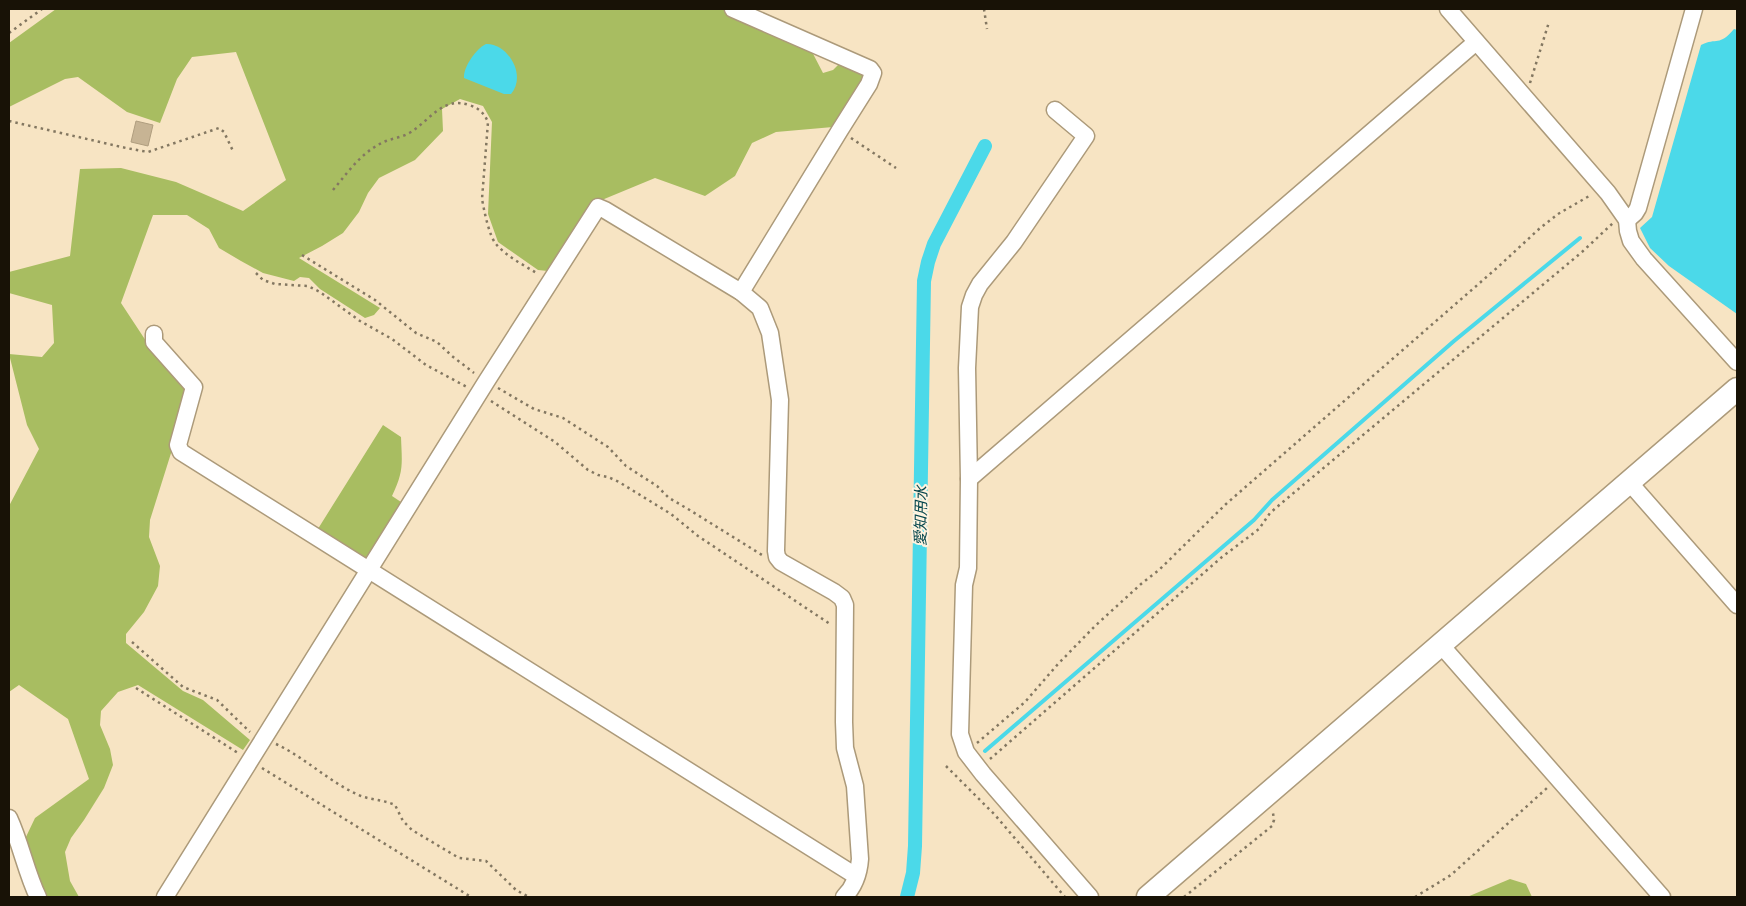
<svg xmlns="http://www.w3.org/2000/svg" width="1746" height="906" font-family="Commissioner,'Noto Sans JP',sans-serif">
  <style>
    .forest { fill: #a8bd61 }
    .water { fill: #4bd9e9 }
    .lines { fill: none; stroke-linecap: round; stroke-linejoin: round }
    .stream { stroke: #4bd9e9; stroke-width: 4 }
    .canal { stroke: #4bd9e9; stroke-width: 14 }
    .building { fill: #c7b494; stroke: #b09e7f }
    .street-casing { stroke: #ac9a7a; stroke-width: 19 }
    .secondary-casing { stroke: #ac9a7a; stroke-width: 25 }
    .path { stroke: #837761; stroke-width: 2.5; stroke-dasharray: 2.5 4; stroke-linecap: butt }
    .street { stroke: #fff; stroke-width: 16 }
    .secondary { stroke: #fff; stroke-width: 22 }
    .labels { text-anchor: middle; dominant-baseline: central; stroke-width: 4; stroke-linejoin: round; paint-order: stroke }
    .water-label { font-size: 15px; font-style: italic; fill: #03454c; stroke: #fef3df }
  </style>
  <rect width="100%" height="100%" fill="#f7e4c3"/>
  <g class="forest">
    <path d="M56,9h666l88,39 13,25 10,-3 9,-9 26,12 -35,54 -57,5 -24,11 -17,33 -30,20 -50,-18 -58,24 -49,69 -10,-1 -40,-28 -10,-28 4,-92 -9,-16 -23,-7 -18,10 1,22 -28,29 -36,18 -11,15 -9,19 -16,21 -21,13 -23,12 81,50 -6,7 -9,3 -45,-29 -11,-11 -9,-1 -6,4 -31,-8 -22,-12 -22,-13 -10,-19 -22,-14h-34l-32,88 25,38 36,37 7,18 -39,124 -1,17 11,29 -2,20 -14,26 -18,22v9l57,48 20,9 47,40 -7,10 -105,-65 -20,7 -17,19 -1,14 10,24 3,16 -9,23 -20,32 -13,18 -6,14 5,29 9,16h-34l-20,-58 10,-21 54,-39 -21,-60 -49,-34 -10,7v-186l30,-57 -12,-24 -18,-71 33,3 12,-14 -2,-38 -43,-12v-21l61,-16 10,-87 41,-1 55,14 67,29 43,-31 -50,-128 -44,5 -15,22 -17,44 -33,-11 -49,-35 -13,2 -56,28v-64z"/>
    <path d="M383,425l18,12c1,27 3,34 -9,59l12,8 -37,55 -51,-27z"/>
    <path d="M1510,879l16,5 6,13h-65z"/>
  </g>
  <g class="water">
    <path d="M1734,29l3,1v284l-68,-48 -19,-18 -10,-20 12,-11 49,-172c16,-8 18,2 33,-16z"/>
    <path d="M486,44c22,-1 41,32 25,50h-7l-40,-16c-1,-11 12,-29 22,-34z"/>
  </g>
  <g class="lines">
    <path class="stream" d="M985,751l269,-231 18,-20 182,-159 126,-103"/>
    <path class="canal" d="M907,897l6,-24 2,-27 9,-565 4,-19 6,-18 51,-98"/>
  </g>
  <path class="building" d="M136,121l17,4 -5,21 -17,-4z"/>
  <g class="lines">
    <g class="street-casing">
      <g id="street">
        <path d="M733,9l137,60 3,4 -4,11 -29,46 -99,162"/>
        <path d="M1448,9l160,184 19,27 1,11 3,10 13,18 93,103"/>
        <path d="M1055,110l31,26 -72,106 -34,42 -6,11 -4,12 -3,61 2,111 -1,89 -4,17 -4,149 6,18 17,22 107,123"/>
        <path d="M1627,220l8,-7 3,-5 56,-199"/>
        <path d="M154,334v8l40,45 -16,58 3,7 675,424"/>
        <path d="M969,479l507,-437"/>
        <path d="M1629,482l108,123"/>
        <path d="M1440,644l222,253"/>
        <path d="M9,818c12,26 17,54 29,79"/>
        <path d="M165,897l321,-515 112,-175 7,3 136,82 19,16 10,25 10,67 -4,151 1,6 4,5 53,30 8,6 3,7 -1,117 1,26 10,38 5,73c-1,14 -6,28 -16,38"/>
      </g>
    </g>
    <g class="secondary-casing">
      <path id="secondary" d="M1148,897l589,-508"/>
    </g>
    <g class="path">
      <path d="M984,9l3,20"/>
      <path d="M9,33l33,-24"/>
      <path d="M1530,83l19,-61"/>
      <path d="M9,121l117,27 22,4 71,-24 5,4 9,19"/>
      <path d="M851,138l45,30"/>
      <path d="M333,190c16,-19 29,-39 53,-49 8,-3 17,-4 25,-9 19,-12 32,-36 58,-27 10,3 15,8 19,17l-6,77c2,11 7,37 14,45 11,13 28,21 42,30"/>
      <path d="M302,255l73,45 41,33 21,9 15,14 22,17"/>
      <path d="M256,273l7,7 12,4 33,2 12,6 40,29 32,18 34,26 41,22"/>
      <path d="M498,388l36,21 29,9 45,29 18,19 31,20 12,12 19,11 74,46"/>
      <path d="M491,401l64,41 33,28 10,5 10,2 11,5 52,32 27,22 132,88"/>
      <path d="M132,642l51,45 34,13 33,32"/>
      <path d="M136,688l102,65"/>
      <path d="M977,743l48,-41 33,-38 37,-38 46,-42 18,-14 67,-66 272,-237 41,-38 19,-15 33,-19"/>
      <path d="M276,744c30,14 54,39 85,52 11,4 23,4 34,9l8,16 9,9 47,28 27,3 30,29 13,7"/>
      <path d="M990,759l232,-202 37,-28 11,-16 14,-12 298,-249 31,-29"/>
      <path d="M946,766l49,49 70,82"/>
      <path d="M262,768l209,129"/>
      <path d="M1184,897l88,-71 2,-6 -1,-7"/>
      <path d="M1415,897l36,-22 96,-87"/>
    </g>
    <use href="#street" class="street"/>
    <use href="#secondary" class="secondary"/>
  </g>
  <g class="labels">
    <g class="water-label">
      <text transform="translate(920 516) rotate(-89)">愛知用水</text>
    </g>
  </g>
  <rect width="1746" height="906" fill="none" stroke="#181206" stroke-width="20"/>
</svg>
